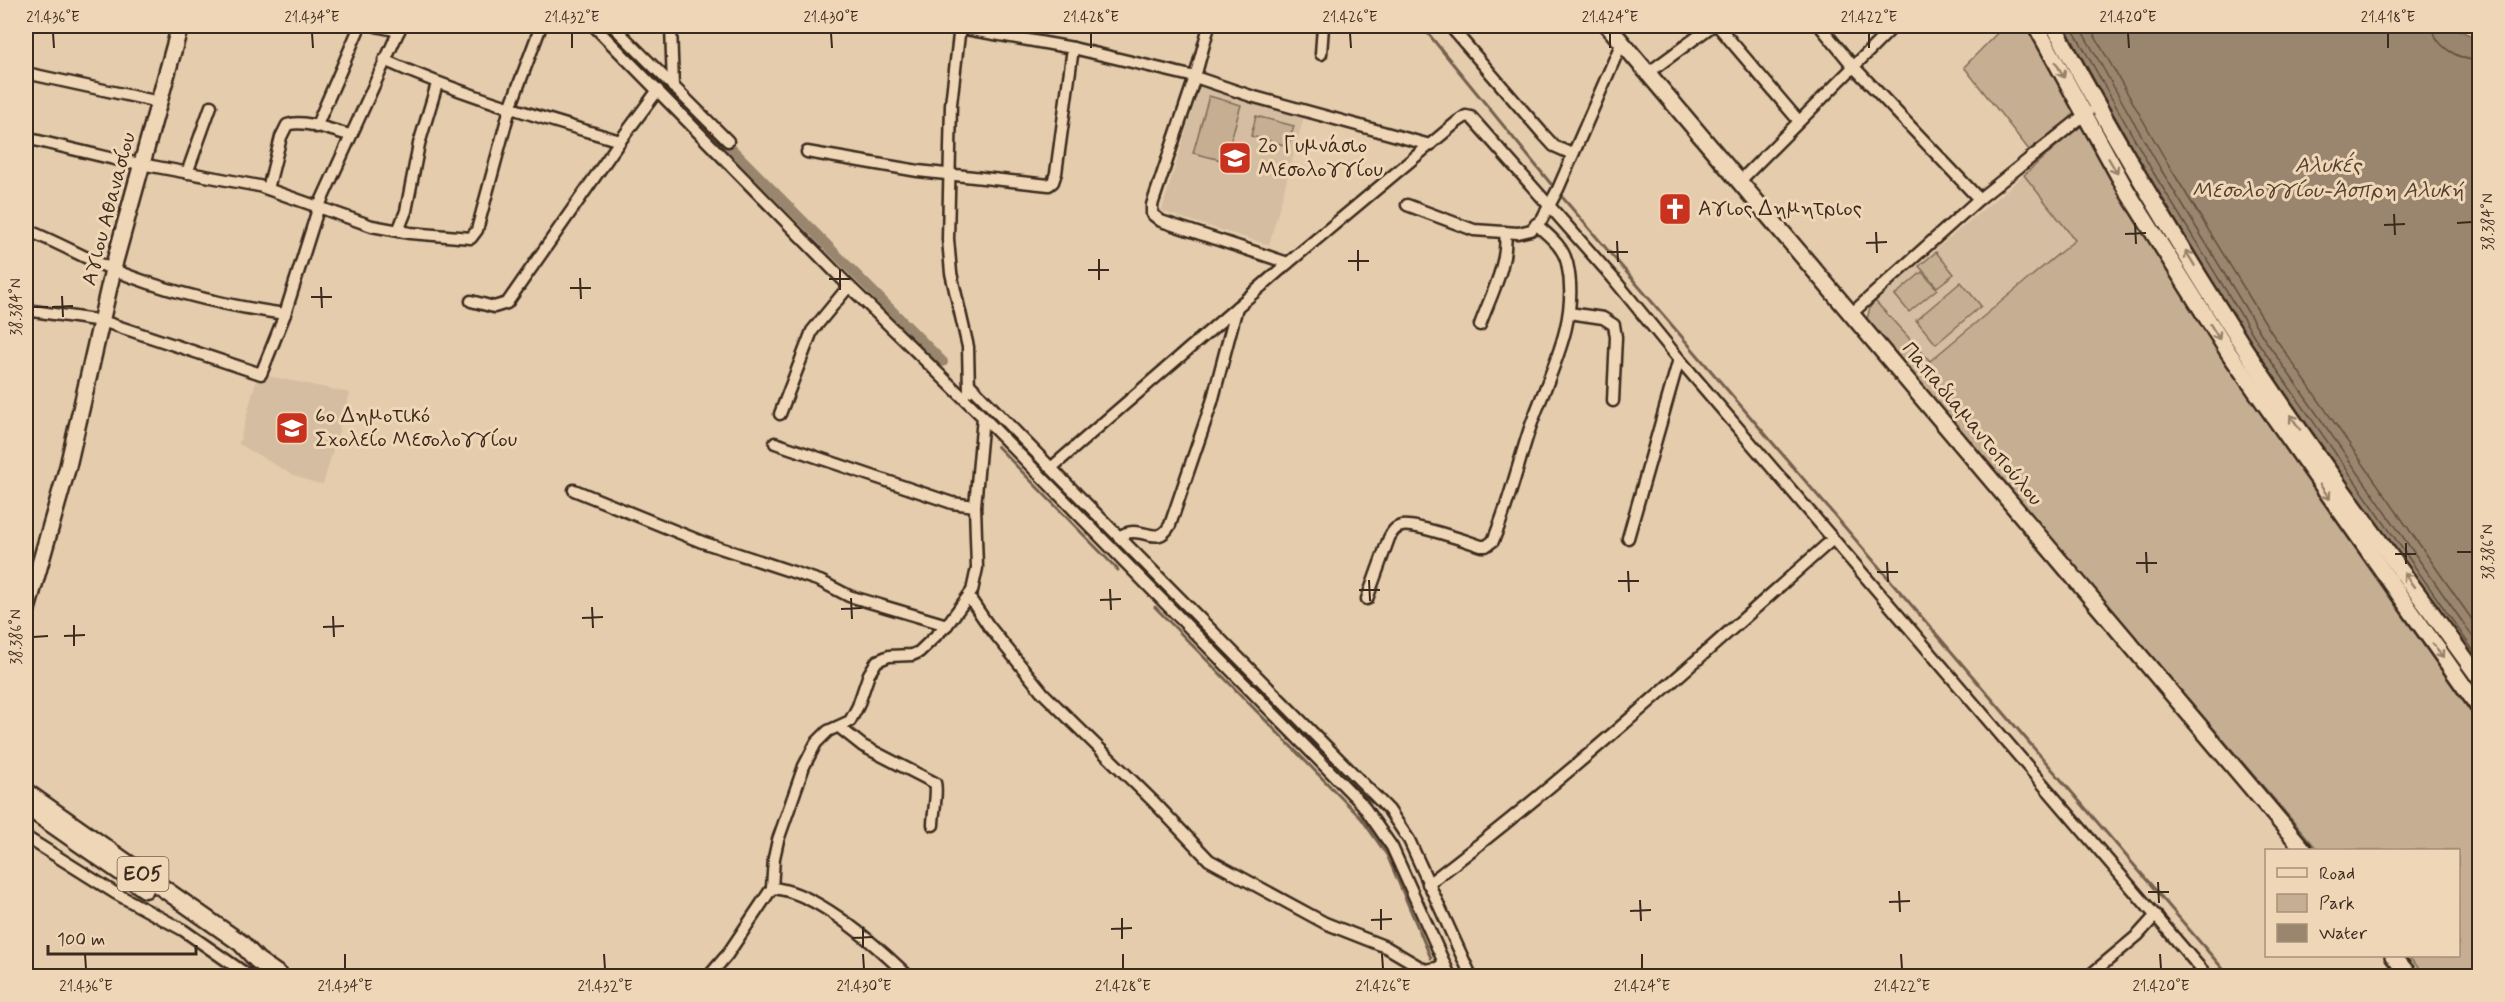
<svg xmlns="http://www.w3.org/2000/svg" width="2505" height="1002" font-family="Mynerve,sans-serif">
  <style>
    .built { fill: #d4bda0 }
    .green { fill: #c5ae92; stroke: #806c58; stroke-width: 1.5 }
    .water { fill: #9a856e; stroke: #74614e; stroke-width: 1.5 }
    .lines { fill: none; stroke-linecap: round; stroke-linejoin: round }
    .shore { stroke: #614e3e; stroke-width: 1.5 }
    .stream { stroke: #74614e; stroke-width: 3 }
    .canal { stroke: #9a856e; stroke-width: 10 }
    .street-casing { stroke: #3b2a1e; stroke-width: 15 }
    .secondary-casing { stroke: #3b2a1e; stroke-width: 20 }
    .primary-casing { stroke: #3b2a1e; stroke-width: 21 }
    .street { stroke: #efd6b6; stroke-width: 10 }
    .secondary { stroke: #efd6b6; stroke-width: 15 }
    .primary { stroke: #efd6b6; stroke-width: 16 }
    .oneway { stroke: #95806a }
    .ticks { fill: none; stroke: #3b2a1e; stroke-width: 2 }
    .labels { text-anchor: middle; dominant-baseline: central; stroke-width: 6; stroke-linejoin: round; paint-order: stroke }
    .shield { fill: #efd6b6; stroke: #715e4c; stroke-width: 1.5 }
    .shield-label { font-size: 20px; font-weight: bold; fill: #3b2a1e }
    .poi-label { font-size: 21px; fill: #3b2a1e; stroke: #efd6b6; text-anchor: start }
    .street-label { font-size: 21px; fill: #3b2a1e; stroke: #efd6b6 }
    .water-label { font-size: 22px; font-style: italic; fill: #534132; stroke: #efd6b6 }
    .neatline { fill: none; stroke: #3b2a1e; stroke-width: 2 }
    .ticks-label { font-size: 15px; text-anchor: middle; fill: #3b2a1e }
  </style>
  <rect width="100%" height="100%" fill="#e4ccad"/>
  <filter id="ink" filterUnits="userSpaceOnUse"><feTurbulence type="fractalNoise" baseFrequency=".0167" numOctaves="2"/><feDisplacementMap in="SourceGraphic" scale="12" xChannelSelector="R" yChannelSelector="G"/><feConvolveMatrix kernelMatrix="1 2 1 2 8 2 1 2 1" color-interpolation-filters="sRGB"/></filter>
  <g filter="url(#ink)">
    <g class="built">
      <path d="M1200,85l105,28 -36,132 -105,-33 -2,-2z"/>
      <path d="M2024,175l51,65 -146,121 -54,-60z"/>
      <path d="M258,374l92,19 -27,91 -8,-1 -24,-9 -52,-30z"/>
    </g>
    <g class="green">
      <path d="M2004,26h27l41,74 2,12 -4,7 -41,31 -65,-83z"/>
      <path d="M1209,96l32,9 -16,56 -32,-8z"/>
      <path d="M1256,116l38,10 -6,20 -37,-10z"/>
      <path d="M2082,124l144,237 62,92 191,271v252h-53l-18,-20h50v-106h-140l-452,-527 4,-16 5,-6 55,60 145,-121 -51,-65z"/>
      <path d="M1936,252l18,22 -17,13 -18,-21z"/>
      <path d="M1922,272l15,17 -28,23 -14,-17z"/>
      <path d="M1961,282l20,24 -45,38 -20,-24z"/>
    </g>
    <path class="water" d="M2064,26h386l29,13v631l-227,-325 -104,-170z"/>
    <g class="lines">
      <g class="shore">
        <path d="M2071,26l82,146 104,169 223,319"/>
        <path d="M2079,26l81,142 103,169 217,310"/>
        <path d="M2089,26l79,138 103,168 209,299"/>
        <path d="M2433,26c1,21 27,34 47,35"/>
      </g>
      <g class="stream">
        <path d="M1422,26l129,158"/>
        <path d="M1563,198l666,778"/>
        <path d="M997,446l121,124"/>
        <path d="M1155,607l206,211 26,37 44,103"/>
        <path d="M1438,973l2,3"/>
      </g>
      <path class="canal" d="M719,136l224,226"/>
      <g class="street-casing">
        <g id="street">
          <path d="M376,26l23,5"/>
          <path d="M594,26l255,260 134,131 -8,89 2,62 -5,23 -25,34 -28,27 -7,3 -23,1 -12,5 -8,13 -11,32 -8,15 -22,10 -12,12 -12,23 -26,74 -4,18 -2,30 -45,67 -18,21"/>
          <path d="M613,26l115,115"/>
          <path d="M671,26l2,61"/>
          <path d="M960,26l-9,78 -3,135 3,34 17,74 1,44"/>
          <path d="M1209,26l-14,51 -43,128v9l9,7 127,42"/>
          <path d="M1450,26l93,108 11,12 18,8"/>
          <path d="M1718,26l80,94"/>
          <path d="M1820,26l33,40 126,133"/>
          <path d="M960,28l113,20 122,29 56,19 179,49"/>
          <path d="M1321,54l2,-28"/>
          <path d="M384,60c77,35 156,57 236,81l-113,162 -13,4 -23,-6"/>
          <path d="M26,73l133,29"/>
          <path d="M1648,73l64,-47"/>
          <path d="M316,127l44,-101"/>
          <path d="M26,138l88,21 145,27 113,40 38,7 61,5 6,-8 33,-122 31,-82"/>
          <path d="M620,141l38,-51"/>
          <path d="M807,152l111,19 131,14 4,-3 3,-9 17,-125"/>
          <path d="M187,173l24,-67"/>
          <path d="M1739,182l155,-156"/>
          <path d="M268,189l13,-52 6,-12c17,-6 45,6 63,10"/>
          <path d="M1407,205l67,25 44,3 13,-3 11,-11 16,-30 64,-147"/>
          <path d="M26,230c30,11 58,28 88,40 54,22 113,36 171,44"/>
          <path d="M398,231l8,-20 13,-67 18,-60"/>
          <path d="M26,310l76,11 159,53 24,-60 34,-108 82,-180"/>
          <path d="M1569,313l34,5 11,7 2,12 -3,64"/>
          <path d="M1851,314l128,-115 109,-87"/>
          <path d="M1480,325c10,-28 29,-62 25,-93"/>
          <path d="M970,385l81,83 237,-205 169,-141 9,-6 5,1 142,161 66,81 528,617"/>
          <path d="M780,414l32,-83 37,-45"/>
          <path d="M983,417l379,387 30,43 58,129"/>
          <path d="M775,443l177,60 23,3"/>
          <path d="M1051,468l338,342 20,30 62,136"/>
          <path d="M574,490l128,52 118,39 29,15 98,29"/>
          <path d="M1119,537c22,-16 37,13 51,-12l42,-123 25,-95"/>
          <path d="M1628,538l51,-179"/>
          <path d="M969,597l19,28 55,68 110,108 56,59 116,63 61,24 39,23 12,-2 7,-5"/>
          <path d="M1367,599l22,-61c3,-6 6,-11 13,-12 11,-3 65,15 79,20h5l7,-5c15,-35 24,-73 36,-110 18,-54 52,-109 38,-168 -4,-17 -18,-27 -31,-39"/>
          <path d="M839,727l24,19 72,37c3,8 -2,31 -2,42"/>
          <path d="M26,837l89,56 68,37 66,46"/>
          <path d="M1428,884c141,-107 272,-227 405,-345"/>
          <path d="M772,888c45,3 105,58 136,88"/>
          <path d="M2089,976l49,-41 18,-20"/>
        </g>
      </g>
      <g class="secondary-casing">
        <g id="secondary">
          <path d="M1608,26l696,824"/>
          <path d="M2036,26l91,165 102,162 251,356"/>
          <path d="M2054,26c58,109 122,215 189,320 74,114 157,222 237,333"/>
          <path d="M26,613l42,-147 47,-205 65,-235"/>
          <path d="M2393,956l17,20"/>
        </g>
      </g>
      <g class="primary-casing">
        <g id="primary">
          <path d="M26,792l215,151 16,17 23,16"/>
          <path d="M33,811l112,78"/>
        </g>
      </g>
      <use href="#street" class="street"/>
      <use href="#secondary" class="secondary"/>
      <use href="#primary" class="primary"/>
    </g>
    <defs><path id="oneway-shaft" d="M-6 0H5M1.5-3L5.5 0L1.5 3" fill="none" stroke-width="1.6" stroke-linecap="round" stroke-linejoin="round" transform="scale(1.5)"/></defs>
    <g class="oneway">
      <use href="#oneway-shaft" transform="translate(2060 70) rotate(61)"/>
      <use href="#oneway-shaft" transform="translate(2113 166) rotate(60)"/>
      <use href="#oneway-shaft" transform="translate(2190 258) rotate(-121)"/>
      <use href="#oneway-shaft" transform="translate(2215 332) rotate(58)"/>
      <use href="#oneway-shaft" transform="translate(2295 422) rotate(-124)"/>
      <use href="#oneway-shaft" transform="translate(2325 492) rotate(55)"/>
      <use href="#oneway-shaft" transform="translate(2409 580) rotate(-126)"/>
      <use href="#oneway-shaft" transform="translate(2438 651) rotate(54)"/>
    </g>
  </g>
  <path class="ticks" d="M53,33l1,15M312,33l1,15M572,33v15M831,33l1,15M1091,33v15M1350,33l1,15M1610,33v15M1869,33v15M2128,33l1,15M2388,33v15M2394,214l1,21M2135,223l1,21M2457,223l15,-1M2384,225l21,-1M1876,232l1,21M2125,234l21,-1M1617,241l1,21M1866,243l21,-1M1358,250v21M1607,252h21M1099,259v21M1348,261h21M840,269v21M1088,270h21M580,278l1,21M829,279h21M321,287l1,21M570,288h21M62,296l1,21M311,297h21M33,307h15M52,307l21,-1M2406,543v21M2146,552l1,21M2457,552h15M2395,554h21M1887,562l1,20M2136,563h21M1628,571l1,21M1877,572h21M1369,580l1,21M1618,581h21M1110,589l1,21M1359,590h21M851,598l1,21M1100,600l21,-1M592,607l1,21M841,609l21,-1M333,616l1,21M582,618l21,-1M74,625v21M323,627l21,-1M64,636l21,-1M33,637l15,-1M2158,882l1,21M1899,891l1,21M2148,892h21M1640,900l1,21M1889,902l21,-1M1381,909v21M1630,911l21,-1M1122,918v21M1371,920l21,-1M863,927v21M1111,929l21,-1M852,938l21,-1M85,954l1,15M345,954v15M604,954l1,15M863,954l1,15M1123,954v15M1382,954l1,15M1642,954v15M1901,954l1,15M2160,954l1,15"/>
  <defs>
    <g id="school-square" transform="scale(1.725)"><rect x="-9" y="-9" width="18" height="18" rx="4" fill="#c8321e" stroke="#efd6b6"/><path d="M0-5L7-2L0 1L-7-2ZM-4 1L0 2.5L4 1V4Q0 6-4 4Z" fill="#fff"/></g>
    <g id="church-square" transform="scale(1.725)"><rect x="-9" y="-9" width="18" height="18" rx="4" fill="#c8321e" stroke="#efd6b6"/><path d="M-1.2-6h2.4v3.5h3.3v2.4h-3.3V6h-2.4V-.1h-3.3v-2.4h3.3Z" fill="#fff"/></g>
  </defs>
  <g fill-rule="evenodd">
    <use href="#school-square" x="1235" y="158"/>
    <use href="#church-square" x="1675" y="209"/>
    <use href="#school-square" x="292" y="428"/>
  </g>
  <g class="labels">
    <rect class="shield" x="117.5" y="857" width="51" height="34" rx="4.5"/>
    <g class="shield-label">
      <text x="143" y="874">ΕΟ5</text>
    </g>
    <g class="poi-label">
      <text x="1258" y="146">2ο Γυμνάσιο<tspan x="1258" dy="24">Μεσολογγίου</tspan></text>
      <text x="1698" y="209">Αγιος Δημητριος</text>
      <text x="315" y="416">6ο Δημοτικό<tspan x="315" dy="24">Σχολείο Μεσολογγίου</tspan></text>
    </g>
    <g class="street-label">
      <text transform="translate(109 209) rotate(-75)">Αγιου Αθανασίου</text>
      <text transform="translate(1972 424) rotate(50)">Παπαδιαμαντοπούλου</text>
    </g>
    <g class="water-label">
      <text x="2328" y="166">Αλυκές<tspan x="2328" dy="25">Μεσολογγίου-Άσπρη Αλυκή</tspan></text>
    </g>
  </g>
  <rect width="2505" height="1002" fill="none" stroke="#efd6b6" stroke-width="66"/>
  <rect x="2265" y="849" width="195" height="108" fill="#efd6b6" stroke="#a79179" stroke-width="1.5"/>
  <rect x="2277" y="868" width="30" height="9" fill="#efd6b6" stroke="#a79179" stroke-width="1.5"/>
  <text x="2319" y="879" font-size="18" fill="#3b2a1e">Road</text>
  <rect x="2277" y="894" width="30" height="18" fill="#c5ae92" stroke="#a79179" stroke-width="1.5"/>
  <text x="2319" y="909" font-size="18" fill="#3b2a1e">Park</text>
  <rect x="2277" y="924" width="30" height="18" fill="#9a856e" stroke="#a79179" stroke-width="1.5"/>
  <text x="2319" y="939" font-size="18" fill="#3b2a1e">Water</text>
  <path d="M48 945v9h148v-9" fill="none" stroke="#3b2a1e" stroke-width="3"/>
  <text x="57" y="945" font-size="18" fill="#3b2a1e" stroke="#efd6b6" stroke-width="4.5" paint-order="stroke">100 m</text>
  <rect x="33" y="33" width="2439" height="936" class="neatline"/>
  <g class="ticks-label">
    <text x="53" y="22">21.436°E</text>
    <text x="312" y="22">21.434°E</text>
    <text x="572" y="22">21.432°E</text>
    <text x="831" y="22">21.430°E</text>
    <text x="1091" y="22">21.428°E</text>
    <text x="1350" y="22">21.426°E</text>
    <text x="1610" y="22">21.424°E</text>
    <text x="1869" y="22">21.422°E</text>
    <text x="2128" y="22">21.420°E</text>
    <text x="2388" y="22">21.418°E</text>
    <text transform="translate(2488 222) rotate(-90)" y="5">38.384°N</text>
    <text transform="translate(16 307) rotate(-90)" y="5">38.384°N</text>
    <text transform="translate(2488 552) rotate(-90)" y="5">38.386°N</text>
    <text transform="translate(16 637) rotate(-90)" y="5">38.386°N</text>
    <text x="86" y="991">21.436°E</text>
    <text x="345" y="991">21.434°E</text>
    <text x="605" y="991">21.432°E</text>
    <text x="864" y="991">21.430°E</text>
    <text x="1123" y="991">21.428°E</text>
    <text x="1383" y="991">21.426°E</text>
    <text x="1642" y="991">21.424°E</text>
    <text x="1902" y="991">21.422°E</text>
    <text x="2161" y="991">21.420°E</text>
  </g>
</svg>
